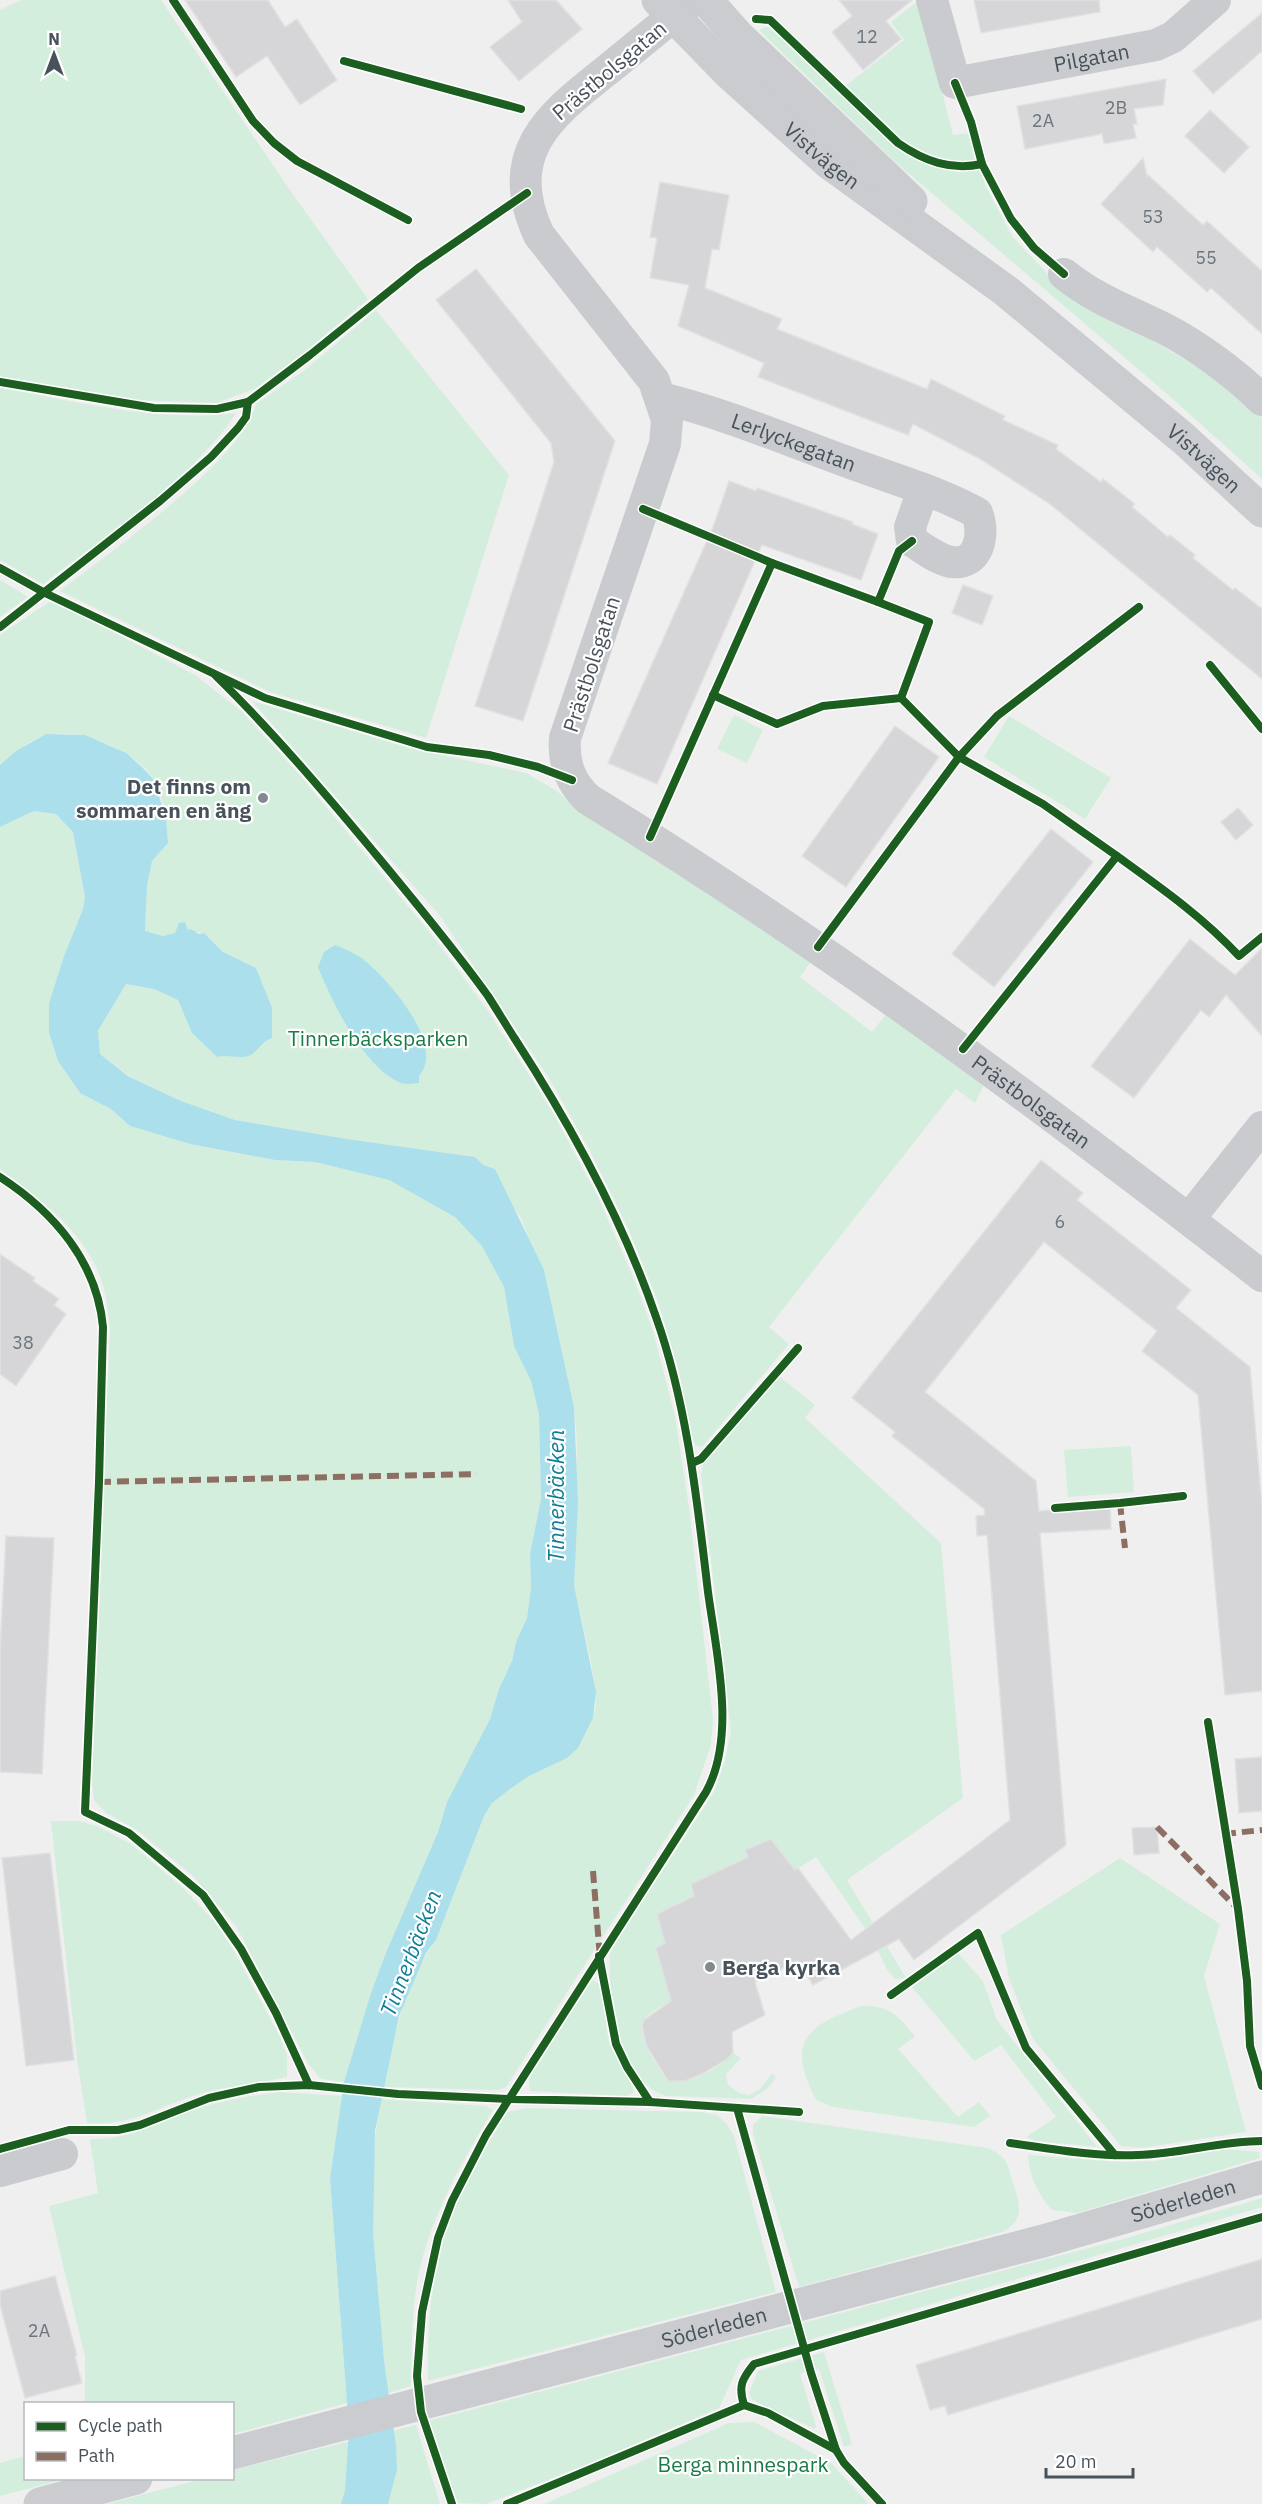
<svg xmlns="http://www.w3.org/2000/svg" width="1262" height="2504" font-family="'IBM Plex Sans',sans-serif">
  <style>
    .green { fill: #d4eedd }
    .water { fill: #aadfeb }
    .building { fill: #d6d6d8; stroke: #e1e1e2; stroke-width: 1.5 }
    .lines { fill: none; stroke-linecap: round; stroke-linejoin: round }
    .minor { stroke: #c9cbce; stroke-width: 32 }
    .secondary { stroke: #cacccf; stroke-width: 33 }
    .quiet { stroke: #8d6e63; stroke-width: 6; stroke-dasharray: 12 6; stroke-linecap: butt }
    .cycleway-casing { stroke: #fff; stroke-width: 11 }
    .cycleway { stroke: #1b5e20; stroke-width: 8 }
    .poi-dot { fill: #82898f; stroke: #fff; stroke-width: 2 }
    .labels { text-anchor: middle; dominant-baseline: central; stroke-width: 4.5; stroke-linejoin: round; paint-order: stroke }
    .number-label { font-size: 18px; fill: #6c747c }
    .street-label { font-size: 21px; fill: #47525b; stroke: #fff }
    .poi-label { font-size: 21px; font-weight: bold; fill: #47525b; stroke: #fff; text-anchor: end }
    .park-label { font-size: 21px; fill: #1a7b48; stroke: #fff }
    .water-label { font-size: 22px; font-style: italic; fill: #107e96; stroke: #fff }
  </style>
  <rect width="100%" height="100%" fill="#f0efef"/>
  <g class="green">
    <path d="M21,0h140l131,193 76,106 -62,52 -51,38 -39,14 -82,-3 -134,-23v-367z"/>
    <path d="M919,0l34,135 16,-2 17,54 26,49 51,54 155,88 44,40v61l-96,-86 -272,-232 -135,-131 6,-3 13,1 61,63 65,-51 -13,-18z"/>
    <path d="M376,310l133,165 -83,263 -156,-46 -210,-101c48,-38 183,-131 196,-187l49,-34z"/>
    <path d="M0,388c77,13 157,35 236,25 -41,64 -132,124 -193,171l-43,-24z"/>
    <path d="M0,580l28,17 -28,20z"/>
    <path d="M52,600l143,75 46,36 57,62 133,161 55,74 66,103 46,86 36,82 19,52 22,85 14,91 24,212 -2,26 -17,50 -188,292 -7,3 -115,-3c10,-51 20,-104 52,-147l48,-124 8,-13 18,-14 19,-13 38,-18 11,-10 15,-30 3,-14 -4,-37 -18,-82 3,-144 -3,-34 -30,-137 -9,-15 -14,-37 -46,-61 -128,-18 -112,-19 -54,-19 -53,-26 -28,-21 -2,-22 28,-48 28,5 24,11 14,33 25,24 11,-3 11,3 15,-4 8,-11 10,-4 -16,-70 -33,-16 -19,-19 -16,-2 -25,5 -18,-4 2,-46 5,-25 16,-18c-1,-20 -4,-45 -14,-63 -17,-29 -75,-53 -107,-45 -15,3 -35,20 -47,30v-130z"/>
    <path d="M252,701l157,47 117,25 31,18 20,18 237,148 -14,20 72,55 15,-19 94,66 2,8 -8,16 -19,-14 -187,238 20,17 -87,103 -6,-1 -5,-9 -12,-66 -22,-72 -29,-71 -39,-79 -40,-71 -109,-162z"/>
    <path d="M734,715l29,15 -16,33 -30,-14z"/>
    <path d="M1009,716l102,62 -26,41 -101,-62z"/>
    <path d="M34,811l22,3 17,18 12,65 -2,12 -19,47 -15,47v31l9,27 22,32 31,16 19,17 60,18 85,16 40,2 74,18 66,37 27,28 22,42 10,59 17,35 8,33 2,85 -11,55 1,33 -4,31 -11,24 -4,19 -13,28 -9,30 -43,83 -9,30 -53,123 -15,41 -26,86 -23,-3 -12,-14 -73,-139 -43,-50 -56,-46 -31,-17 -12,-13 -2,-16 18,-455c-2,-19 -4,-38 -11,-55 -17,-45 -62,-77 -99,-105v-342z"/>
    <path d="M779,1376l36,29 -10,13 136,125 22,255 -116,82 59,98 -11,1 -7,-8 -19,-37 -53,-77 -21,13 -24,-31 -23,18 -57,27 3,12 -37,18 8,29 -9,5 15,53c-8,5 -22,11 -27,19 -9,15 15,49 23,60 23,6 51,-11 66,-27l8,5 -15,16 2,11 11,8 10,2 11,-6 12,-16 4,5 -9,11 -16,10 -84,-3c-51,-14 -59,-102 -57,-145l104,-159 11,-31 6,-30 -30,-256 3,-15z"/>
    <path d="M1131,1446l3,46 -66,5 -4,-47z"/>
    <path d="M51,1821h27l19,5 34,18 51,43 32,34 20,30 45,84 8,20v22c-31,7 -63,9 -94,19 -39,13 -63,30 -106,27l-10,-63z"/>
    <path d="M1120,1858l100,66 -16,52 42,156 -104,16 -21,-2 -88,-107 -24,-60 -8,-44z"/>
    <path d="M958,1953l25,28 14,39 100,127 -61,-6 -10,-4 30,-20 -55,-72 -27,16 -62,-74z"/>
    <path d="M592,1980l6,3 3,8 8,52 24,45v5l-7,3 -96,-5 -1,-9 3,-10z"/>
    <path d="M861,2006c30,0 35,8 54,30l-17,13 60,68 21,-15 11,14 -16,11 -141,-20 -17,-7c-30,-59 -11,-73 45,-94z"/>
    <path d="M281,2092l61,4 -12,82 17,225 -114,31 -1,-30 -147,-1v-46l-36,-151 49,-13 -8,-54c43,1 70,-18 109,-31 26,-8 55,-13 82,-16z"/>
    <path d="M381,2099l105,7 7,4c-31,51 -61,104 -74,162 -8,38 -7,76 -8,114l-22,7c-14,-91 -26,-204 -8,-294z"/>
    <path d="M527,2108l173,4 17,3 9,8 8,13 42,156 -348,89c-1,-50 2,-98 16,-146 14,-43 40,-84 63,-123z"/>
    <path d="M762,2116l226,32c5,3 11,5 15,10 5,5 7,15 9,22 7,21 15,40 -10,52l-203,55 -46,-153v-9z"/>
    <path d="M1226,2149l33,3 1,6 -183,55 -25,-3c-14,-15 -23,-34 -24,-55l92,7 35,-1z"/>
    <path d="M1262,2198v9l-521,153 -22,48 -128,55 -105,41 -28,-1 -30,-82 695,-182z"/>
    <path d="M824,2352l28,92 -8,3 -25,-78 -19,5 16,52 -1,3 -55,-25 -9,-6 -2,-5 9,-22z"/>
    <path d="M754,2422l77,41 38,41h-325l185,-81z"/>
    <path d="M416,2425l24,79h-334l96,-25 30,-1 1,-8z"/>
    <path d="M25,2456l1,22 40,1 -66,17v-33z"/>
  </g>
  <g class="water">
    <path d="M46,734l39,1 41,18 16,14 12,13 12,38 2,25 -16,18 -5,25 -2,45 18,5 12,-3 4,-10 6,-1 3,8 3,-1 8,5 5,-1 19,19 33,16 16,40v30c-13,5 -14,15 -24,18 -10,3 -20,-2 -31,1l-25,-24 -14,-33 -24,-11 -28,-5 -28,47 2,23 28,22 53,25 54,19 112,19 128,18 8,8 12,4 49,101 30,137 4,96 -4,82 22,107 -3,26 -15,30 -11,10 -38,18 -19,13 -18,14 -8,13 -48,124 -10,13 -27,63 -24,115 -2,103 11,126 12,86 1,24 -9,34h-47l4,-13 4,-61 -19,-252 14,-96 26,-86 15,-41 53,-123 9,-30 43,-83 9,-30 13,-28 4,-19 11,-24 4,-31 -1,-33 11,-55 -2,-85 -8,-33 -17,-35 -10,-59 -22,-41 -27,-29 -66,-37 -74,-18 -40,-2 -85,-16 -60,-18 -19,-17 -31,-16 -22,-32 -9,-28v-30l15,-47 19,-47 2,-12 -12,-65 -17,-18 -22,-3 -34,16v-62l16,-14z"/>
    <path d="M335,945c8,3 17,7 25,12 26,19 87,88 59,119v7c-5,0 -13,2 -18,0 -37,-15 -69,-81 -83,-116l6,-15z"/>
  </g>
  <g class="building">
    <path d="M185,0h83l17,27 12,-8 40,61 -37,25 -33,-49 -31,21z"/>
    <path d="M508,0h48l26,29 -63,52 -29,-34 32,-25z"/>
    <path d="M839,0h73l-26,21 15,18 -38,31 -31,-38 20,-16z"/>
    <path d="M974,0h125l1,12 -119,21z"/>
    <path d="M1262,13v38l-49,43 -20,-23z"/>
    <path d="M1166,79l-3,26 -29,4 3,15h-4l3,14 -32,6 -2,-10 -77,15 -8,-43z"/>
    <path d="M1210,110l39,37 -25,26 -39,-37z"/>
    <path d="M1143,158l4,18 1,-1 55,50 4,-4 55,50v63l-51,-46 -4,4 -50,-45 -4,5 -52,-48z"/>
    <path d="M660,182l69,13 -10,55 -7,-1 -7,39 77,31 -5,10 150,60 4,-10 74,37 -2,4 55,25 -2,4 45,33 2,-3 32,25 -3,3 36,30 2,-2 25,20 -2,3 40,32 2,-2 27,21v70l-212,-175 -70,-45 -67,-35 -5,11 -150,-58 6,-14 -86,-37 11,-41 -39,-7 7,-40 -7,-1z"/>
    <path d="M476,269l139,172 -92,280 -48,-15 79,-244 -3,-19 -115,-143z"/>
    <path d="M729,481l27,10 1,-3 96,34 -1,2 26,10 -17,46 -99,-35 -105,239 -49,-21 105,-236z"/>
    <path d="M963,585l30,11 -11,29 -30,-12z"/>
    <path d="M895,726l44,31 -93,130 -44,-31z"/>
    <path d="M1238,808l15,17 -17,15 -15,-18z"/>
    <path d="M1051,829l42,33 -99,125 -42,-33z"/>
    <path d="M1190,939l45,36 27,-27v88l-36,-41 -17,22 -8,-7 -67,88 -43,-32z"/>
    <path d="M1041,1160l42,33 -6,7 114,90 -15,18 74,59 12,139v185l-37,4 -27,-300 -56,-44 15,-20 -113,-89 -119,150 111,89 3,30 71,-6 1,24 -71,4 26,312 -152,115 -15,-21 -86,46 -15,-24 -43,21 10,33 -33,17 1,21 -7,7 -24,14 -17,7h-17l-22,-36 -4,-19 2,-6 27,-19 -15,-53 9,-5 -8,-29 37,-18 -3,-12 57,-27 -3,-7 26,-11 24,31 3,-2 53,72 159,-120 -23,-285 -10,1 -1,-20 9,-1 -1,-6 -92,-73 3,-4 -43,-34z"/>
    <path d="M0,1254l35,24 -2,3 26,18 -5,6 12,9 -50,72 -16,-12z"/>
    <path d="M6,1536l48,2 -12,236 -42,-2v-123z"/>
    <path d="M1262,1757v54l-23,2 -4,-54z"/>
    <path d="M1157,1827l2,26 -25,2 -2,-27z"/>
    <path d="M50,1853l24,207 -48,6 -24,-208z"/>
    <path d="M1262,2259v60l-314,96 -3,-9 -15,4 -14,-45z"/>
    <path d="M55,2276l22,79 -2,1 7,27 -57,15 -25,-93v-14z"/>
  </g>
  <g class="lines">
    <g class="minor">
      <path id="s1" d="M693,0c-27,22 -55,45 -82,67 -59,47 -111,84 -72,168l115,146 13,39 -2,24 -100,294c-2,25 5,44 23,61 235,144 456,308 674,477"/>
      <path id="s2" d="M932,0l23,83 201,-38 17,-8 42,-37"/>
      <path d="M1064,274c32,26 65,37 101,55 32,16 72,46 97,71"/>
      <path id="s3" d="M661,398c66,16 128,43 192,66 41,15 86,28 124,49 8,20 3,53 -26,49 -14,-3 -27,-13 -39,-21l-2,-14 13,-37"/>
      <path d="M1189,1219l73,-92"/>
      <path d="M0,2171l62,-17"/>
    </g>
    <g class="secondary">
      <path id="s4" d="M658,0l71,73 100,90 177,128 178,148 78,72"/>
      <path d="M706,0l32,36 173,165"/>
      <path id="s5" d="M232,2453l811,-212 219,-64"/>
      <path d="M40,2504l96,-26"/>
    </g>
    <g class="quiet">
      <path d="M99,1482l378,-8"/>
      <path d="M1120,1503l5,45"/>
      <path d="M1157,1827l79,80"/>
      <path d="M1224,1834l38,-4"/>
      <path d="M593,1871l7,87"/>
    </g>
    <g class="cycleway-casing">
      <g id="cycleway">
        <path d="M173,0l80,121 21,22 23,18 111,59"/>
        <path d="M756,19l14,1 128,123c26,18 53,28 84,21"/>
        <path d="M344,61l177,48"/>
        <path d="M955,83l16,39 11,42 29,55 23,29 30,26"/>
        <path d="M0,382l154,26 63,1 31,-7"/>
        <path d="M643,509l129,54"/>
        <path d="M0,568l45,25 220,105 162,49 62,8 49,12 34,13"/>
        <path d="M878,602l51,20 -28,76"/>
        <path d="M0,627l160,-126 51,-44 27,-29 8,-11 2,-15 62,-47 108,-87 109,-75"/>
        <path d="M1210,665l52,64"/>
        <path d="M216,676c56,55 107,115 157,175 39,47 79,95 115,145 9,14 18,29 27,43 57,88 107,179 141,278 31,87 41,183 52,275 8,60 29,144 -2,200l-220,343 -34,66 -14,37 -16,74 -5,64 4,36 31,92"/>
        <path d="M713,695l64,29 46,-18 78,-8 58,59 38,-41 142,-109"/>
        <path d="M650,837l122,-274 106,39 21,-51 13,-10"/>
        <path d="M818,947l141,-190 84,47 74,52"/>
        <path d="M963,1049l154,-193c43,31 86,61 122,100l23,-19"/>
        <path d="M0,1177c54,35 97,85 103,150l-4,155 -14,330 44,21 74,62 38,54 35,64 33,72"/>
        <path d="M692,1463l9,-4 97,-111"/>
        <path d="M1055,1508l65,-5 63,-7"/>
        <path d="M1208,1722l30,187 9,72 3,65 12,40"/>
        <path d="M599,1956l17,88 11,23 23,35"/>
        <path d="M891,1995l87,-62 48,115 89,107"/>
        <path d="M737,2108l74,265 25,77 8,13 38,41"/>
        <path d="M1010,2143c42,6 86,14 128,12 42,-1 82,-14 124,-14"/>
        <path d="M0,2149l69,-19h49l22,-5 69,-27 50,-11 50,-2 89,9 111,5 141,3 149,10"/>
        <path d="M744,2405c-6,-19 -2,-26 10,-41l508,-147"/>
        <path d="M507,2504l237,-99 24,8 68,37"/>
      </g>
    </g>
    <use href="#cycleway" class="cycleway"/>
  </g>
  <g class="poi-dot">
    <circle cx="263" cy="798" r="6"/>
    <circle cx="710" cy="1967" r="6"/>
  </g>
  <g class="labels">
    <g class="number-label">
      <text x="867" y="36">12</text>
      <text x="1116" y="107">2B</text>
      <text x="1043" y="120">2A</text>
      <text x="1153" y="216">53</text>
      <text x="1206" y="257">55</text>
      <text x="1060" y="1221">6</text>
      <text x="23" y="1342">38</text>
      <text x="39" y="2330">2A</text>
    </g>
    <g class="street-label">
      <text stroke="none"><textPath href="#s2" startOffset="225">Pilgatan</textPath></text>
      <text transform="translate(609 70) rotate(-40)">Prästbolsgatan</text>
      <text stroke="none"><textPath href="#s4" startOffset="226">Vistvägen</textPath></text>
      <text stroke="none"><textPath href="#s3" startOffset="140">Lerlyckegatan</textPath></text>
      <text stroke="none"><textPath href="#s4" startOffset="714">Vistvägen</textPath></text>
      <text transform="translate(591 664) rotate(-72)">Prästbolsgatan</text>
      <text stroke="none"><textPath href="#s1" startOffset="1476">Prästbolsgatan</textPath></text>
      <text stroke="none"><textPath href="#s5" startOffset="984">Söderleden</textPath></text>
      <text stroke="none"><textPath href="#s5" startOffset="498">Söderleden</textPath></text>
    </g>
    <g class="poi-label">
      <text x="251" y="786">Det finns om<tspan x="251" dy="24">sommaren en äng</tspan></text>
      <text x="722" y="1967" text-anchor="start">Berga kyrka</text>
    </g>
    <g class="park-label">
      <text x="378" y="1038">Tinnerbäcksparken</text>
      <text x="743" y="2464">Berga minnespark</text>
    </g>
    <g class="water-label">
      <text transform="translate(555 1496) rotate(-90)">Tinnerbäcken</text>
      <text transform="translate(410 1953) rotate(-69)">Tinnerbäcken</text>
    </g>
  </g>
  <rect x="24" y="2402" width="210" height="78" fill="#ffffff" stroke="#b5babd" stroke-width="1.5"/>
  <rect x="36" y="2422" width="30" height="9" fill="#1b5e20" stroke="#b5babd" stroke-width="1.5"/>
  <text x="78" y="2432" font-size="18" fill="#47525b">Cycle path</text>
  <rect x="36" y="2452" width="30" height="9" fill="#8d6e63" stroke="#b5babd" stroke-width="1.5"/>
  <text x="78" y="2462" font-size="18" fill="#47525b">Path</text>
  <g transform="translate(54 54)" stroke="#ffffff" stroke-width="4.5" paint-order="stroke">
  <path d="M0-4.5L10 22L0 15L-10 22Z" fill="#47525b"/>
  <text y="-9" font-size="16" font-weight="bold" text-anchor="middle" fill="#47525b">N</text>
  </g>
  <path d="M1046 2468v9h87v-9" fill="none" stroke="#47525b" stroke-width="3"/>
  <text x="1055" y="2468" font-size="18" fill="#47525b" stroke="#ffffff" stroke-width="4.5" paint-order="stroke">20 m</text>
</svg>
